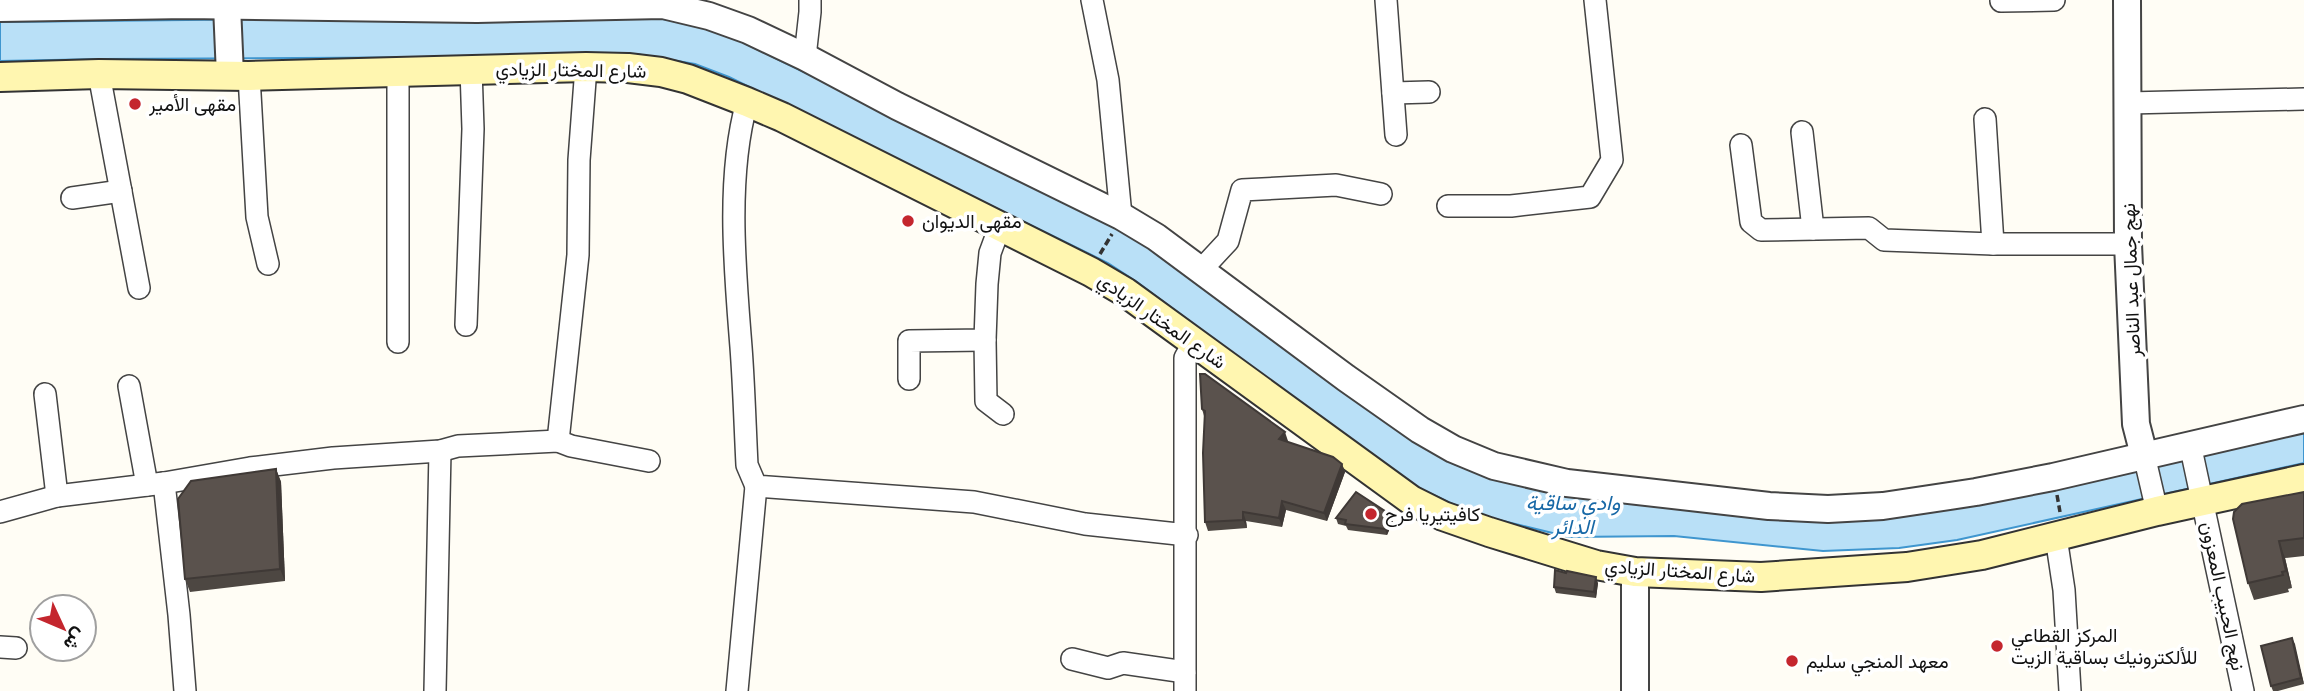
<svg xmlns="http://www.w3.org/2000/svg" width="2304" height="691" font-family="'Roboto Serif',Vazirmatn,serif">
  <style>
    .water { fill: #b9e0f7; stroke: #3f96cf; stroke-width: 2 }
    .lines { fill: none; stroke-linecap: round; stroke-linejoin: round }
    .minor-casing { stroke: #444; stroke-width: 24 }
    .tertiary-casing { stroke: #444; stroke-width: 30 }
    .secondary-casing { stroke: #333; stroke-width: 32 }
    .path { stroke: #333; stroke-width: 3.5; stroke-dasharray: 7 3.5; stroke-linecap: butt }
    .minor { stroke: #fff; stroke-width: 21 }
    .tertiary { stroke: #fff; stroke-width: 26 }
    .secondary { stroke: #fff6b0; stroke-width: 28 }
    .wall { fill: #4d4742 }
    .shaded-wall { fill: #3f3936 }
    .building { fill: #5a524d; stroke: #3f3936; stroke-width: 2 }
    .poi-dot { fill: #c4262e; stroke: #fff; stroke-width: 2.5 }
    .labels { text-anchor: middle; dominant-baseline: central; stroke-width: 7; stroke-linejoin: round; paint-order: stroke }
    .street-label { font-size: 19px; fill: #111; stroke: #fff }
    .poi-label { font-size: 19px; fill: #111; stroke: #fff; text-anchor: start }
    .water-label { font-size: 21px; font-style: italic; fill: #1768a6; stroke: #fff }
  </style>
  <rect width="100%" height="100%" fill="#fffdf5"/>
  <path class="water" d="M633,15c37,4 69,10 103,24l390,191 326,233 40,16 258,34 554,-84v34l-347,77 -58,8 -76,3 -149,-15 -105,1 -95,-23 -49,-23 -37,-22 -251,-187 -29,-19 -379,-186 -34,-13 -59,-10 -167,3 -366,2 -103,2v-39z"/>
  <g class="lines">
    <g class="minor-casing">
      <g id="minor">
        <path d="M1092,0l16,80 13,136"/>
        <path d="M1386,0l10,135"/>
        <path d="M2001,1l53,-1"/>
        <path d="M805,57l5,-45v-12"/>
        <path d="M398,72v270"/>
        <path d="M99,74l40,214"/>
        <path d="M249,76l8,141 11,47"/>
        <path d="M1393,93l36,-1"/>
        <path d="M747,102c-21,75 -12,169 -6,245 3,40 4,79 6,118l9,21 218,16 111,22 102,11"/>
        <path d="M2128,103l176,-4"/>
        <path d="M1985,119l8,125"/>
        <path d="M1802,132l11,97"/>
        <path d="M1741,145l10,77 10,8 108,-2 15,12 109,4h135"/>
        <path d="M72,198l49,-7"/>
        <path d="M1448,206h63l79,-9 22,-37 -17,-160"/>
        <path d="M1201,270l27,-29 14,-51 94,-5 45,9"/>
        <path d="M466,325l7,-196 -2,-60"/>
        <path d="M985,340l1,61 17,13"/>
        <path d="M909,379v-38l76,-1 2,-56 3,-31 10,-27"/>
        <path d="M129,386l18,99"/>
        <path d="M45,394l12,102"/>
        <path d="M558,441l20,-186 1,-95 7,-93"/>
        <path d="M2190,444l53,247"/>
        <path d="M2144,455l13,56"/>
        <path d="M164,483l15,132 6,76"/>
        <path d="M0,512l57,-16 107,-13 86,-15 83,-10 107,-7 18,-5 100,-5 13,5 78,15"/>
        <path d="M2056,537l8,53 6,101"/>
        <path d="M0,647l16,1"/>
        <path d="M1072,659l36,9 15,-5 62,9"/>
        <path d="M435,691l5,-240"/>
        <path d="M737,691l19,-205"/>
        <path d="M1185,691v-333l9,-16"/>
      </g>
    </g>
    <g class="tertiary-casing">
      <g id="tertiary">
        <path d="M2127,0l1,244 8,180 8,31"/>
        <path d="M227,6l3,69"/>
        <path d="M0,8l187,-3 290,4 186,-4 46,11 39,14 57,27 92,49 224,110 35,21 190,141 74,52 33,19 41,17 73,17 202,23 59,3 55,-3 93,-14 77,-15 251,-58"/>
        <path d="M1635,572v119"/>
      </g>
    </g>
    <g class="secondary-casing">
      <path id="secondary" d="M0,77l99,-3 150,2 337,-9 42,1 33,4 27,7 59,23 35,15 309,155 34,20 286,208 32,16 46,16 107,33 39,7 126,5 146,-10 75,-12 175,-44 147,-32"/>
    </g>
    <g class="path">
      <path d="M1100,254l12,-20"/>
      <path d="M2057,495l3,17"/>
    </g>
    <use href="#minor" class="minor"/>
    <use href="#tertiary" class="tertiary"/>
    <use href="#secondary" class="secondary"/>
  </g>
  <g class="wall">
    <path d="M1202,409l86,32 -1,1 55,22 3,8 -18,49 -41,-11 -4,17 -36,-6 1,7 -39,3 -3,-9 -1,-106z"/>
    <path d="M276,469l5,13 4,99 -95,11 -5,-13z"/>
    <path d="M2304,492v64l-19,2 7,30 -4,1 1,3 -35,8 -6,-17z"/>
    <path d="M1336,518l57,3 -6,14 -39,-5 -2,-4 -8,-2z"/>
    <path d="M1598,583l-2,15 -40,-5 -2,-6z"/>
    <path d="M2292,638l12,46 -26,7h-5l-2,-5z"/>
  </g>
  <g class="shaded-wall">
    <path d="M1285,432l3,9 -6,7 -3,-9z"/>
    <path d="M1342,464l3,8 -18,49 -3,-8z"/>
    <path d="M276,469l5,13 4,99 -5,-12z"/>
    <path d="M1282,501l4,9 -4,17 -3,-9z"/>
    <path d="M1243,512l3,9 1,7 -4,-8z"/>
    <path d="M1391,515l2,6 -6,14 -2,-6z"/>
    <path d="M2279,541l6,17 7,30 -6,-17z"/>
    <path d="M1596,577l2,6 -2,15 -2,-6z"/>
    <path d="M2292,638l3,6 9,40 -3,-6z"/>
  </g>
  <g class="building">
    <path d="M1200,374h5l80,58 -6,7 54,18 9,7 -18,49 -42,-12 -3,17 -36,-6v8l-38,2 -2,-69 2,-42 -3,-2z"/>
    <path d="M276,469l4,100 -95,10 -7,-80 13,-18z"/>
    <path d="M1356,492l35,23 -6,14 -40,-5 1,-4 -10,-2z"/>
    <path d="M2304,492v46l-25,3 7,30 -4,1 1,3 -35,8 -15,-64 1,-7 8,-8z"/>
    <path d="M1555,570l11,3 1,-2 29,6 -2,15 -40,-5z"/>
    <path d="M2292,638l9,40 -30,8 -10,-40z"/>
  </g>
  <g class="poi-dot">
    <circle cx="135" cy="104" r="7"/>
    <circle cx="908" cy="221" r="7"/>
    <circle cx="1371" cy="514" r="7"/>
    <circle cx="1997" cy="646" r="7"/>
    <circle cx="1792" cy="661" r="7"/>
  </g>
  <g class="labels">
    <g class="street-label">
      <text transform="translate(571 70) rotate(1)">شارع المختار الزيادي</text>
      <text transform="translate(2131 280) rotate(-92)">نهج جمال عبد الناصر</text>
      <text transform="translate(1162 321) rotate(35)">شارع المختار الزيادي</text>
      <text transform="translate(1680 571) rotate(4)">شارع المختار الزيادي</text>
      <text transform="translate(2223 596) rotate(78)">نهج الحبيب المعزون</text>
    </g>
    <g class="poi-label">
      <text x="149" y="104">مقهى الأمير</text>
      <text x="922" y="221">مقهى الديوان</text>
      <text x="1385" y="514">كافيتيريا فرح</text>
      <text x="2011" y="635">المركز القطاعي<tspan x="2011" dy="22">للألكترونيك بساقية الزيت</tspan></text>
      <text x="1806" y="661">معهد المنجي سليم</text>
    </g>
    <g class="water-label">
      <text x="1573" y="503">وادي ساقية<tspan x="1573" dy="24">الدائر</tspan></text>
    </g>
  </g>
  <g transform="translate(63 628) rotate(134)"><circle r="33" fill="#ffffff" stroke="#a0a0a0" stroke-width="2"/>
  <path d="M0-5L12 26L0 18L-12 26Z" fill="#c4262e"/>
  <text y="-10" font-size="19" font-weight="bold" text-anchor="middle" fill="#111111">ش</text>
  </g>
</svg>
